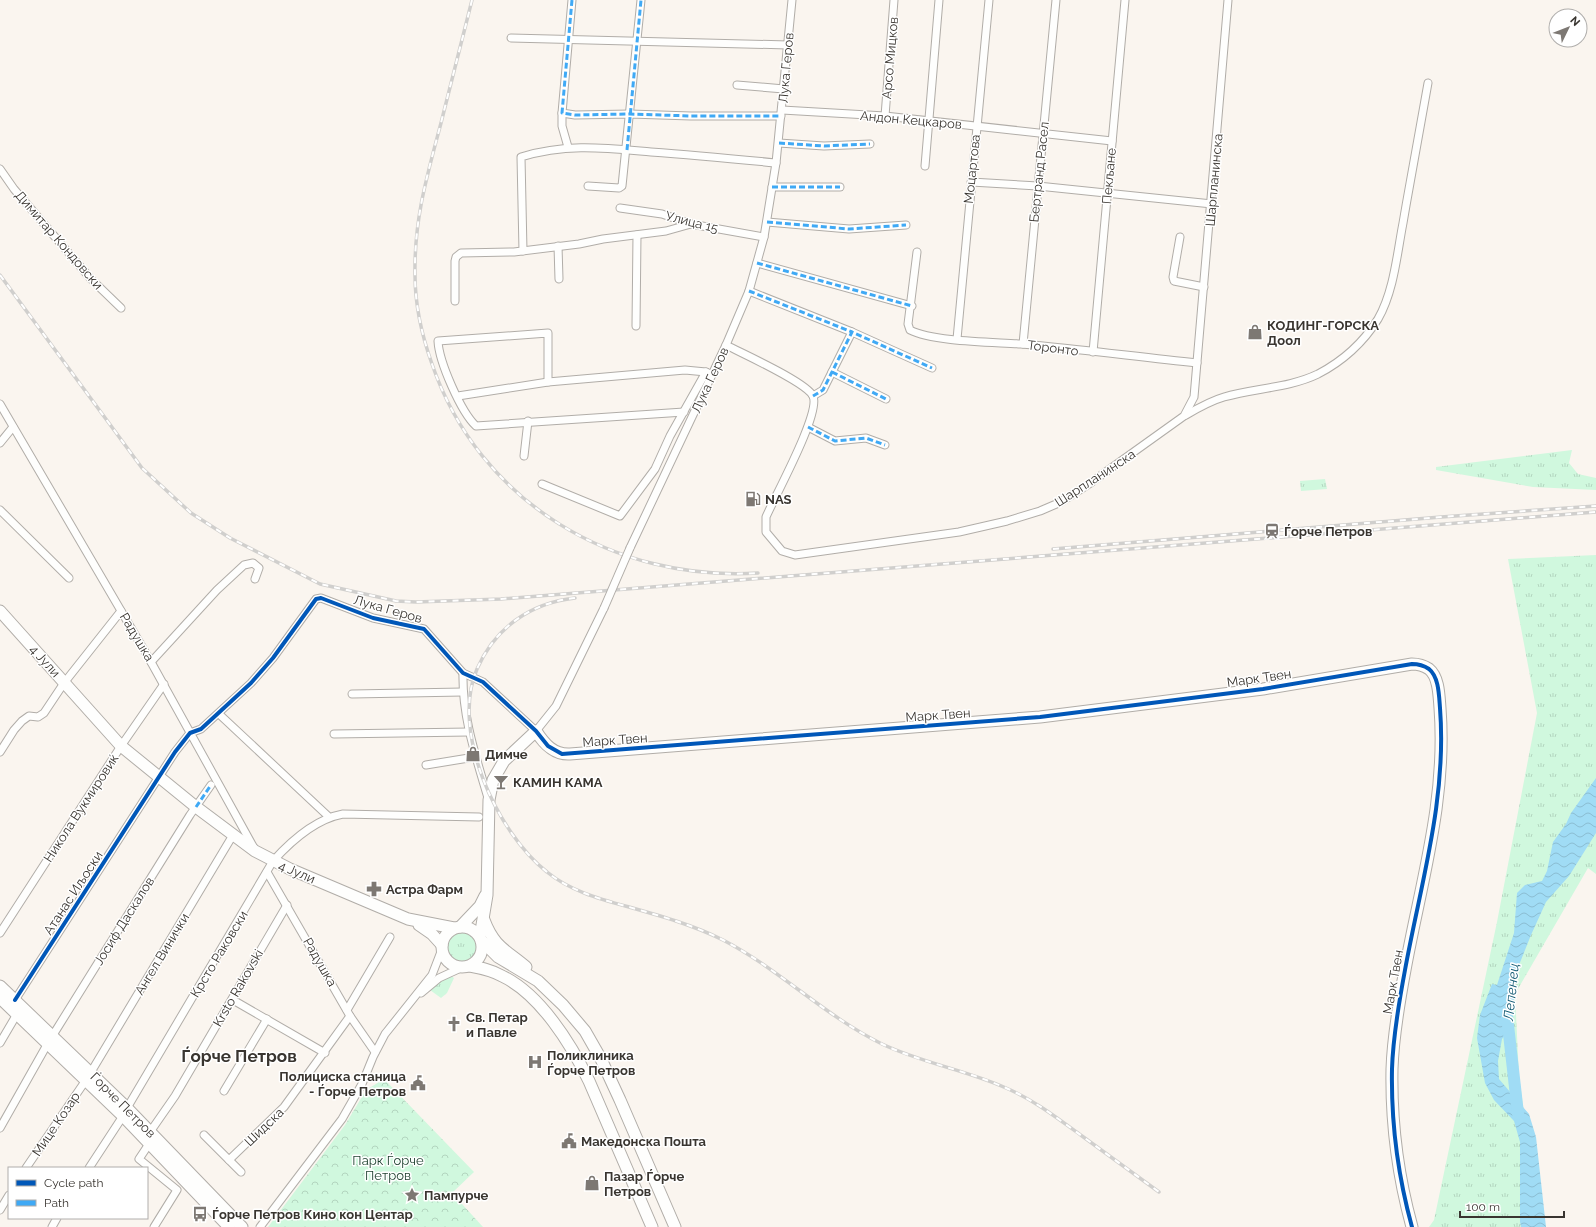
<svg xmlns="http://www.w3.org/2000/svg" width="1596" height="1227" font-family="Raleway,sans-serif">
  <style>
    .grass { fill: url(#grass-tufts) }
    .forest { fill: url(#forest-crowns) }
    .water { fill: url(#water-waves) }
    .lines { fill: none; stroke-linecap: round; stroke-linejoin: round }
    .river { stroke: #a0dcf5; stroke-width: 12 }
    .street-casing { stroke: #b1ada8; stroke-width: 9 }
    .secondary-casing { stroke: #b1ada8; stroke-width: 13 }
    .street { stroke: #fefefd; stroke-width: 7 }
    .secondary { stroke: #fefefd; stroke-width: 11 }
    .rail-casing { stroke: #d0cfcd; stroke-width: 3.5 }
    .rail { stroke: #fff; stroke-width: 2; stroke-dasharray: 6; stroke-linecap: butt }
    .street-bridge-casing { stroke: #b1ada8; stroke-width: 9; stroke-linecap: butt }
    .street-bridge { stroke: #fefefd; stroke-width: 7 }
    .quiet { stroke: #3fa9f5; stroke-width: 3; stroke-dasharray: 6 3; stroke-linecap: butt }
    .cycleway-casing { stroke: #fff; stroke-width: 6 }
    .cycleway { stroke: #0057b8; stroke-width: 4 }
    .labels { text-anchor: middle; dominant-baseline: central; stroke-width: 3; stroke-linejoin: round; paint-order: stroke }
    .street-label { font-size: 13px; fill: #393530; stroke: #fff }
    .poi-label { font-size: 13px; font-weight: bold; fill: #393530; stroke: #fff; text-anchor: start }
    .park-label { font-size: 13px; fill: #1a3d2b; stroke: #fff }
    .water-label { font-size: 14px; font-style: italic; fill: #135b74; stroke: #fff }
    .district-label { font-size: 17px; font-weight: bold; fill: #393530; stroke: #fff }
  </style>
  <defs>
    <pattern id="grass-tufts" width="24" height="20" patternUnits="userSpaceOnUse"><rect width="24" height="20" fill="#d0f8de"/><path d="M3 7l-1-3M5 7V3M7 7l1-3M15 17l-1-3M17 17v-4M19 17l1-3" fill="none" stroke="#b3d5bf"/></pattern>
    <pattern id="forest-crowns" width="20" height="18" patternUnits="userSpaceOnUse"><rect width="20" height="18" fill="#d0f8de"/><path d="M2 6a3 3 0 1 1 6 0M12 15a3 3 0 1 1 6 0" fill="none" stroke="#b3d5bf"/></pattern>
    <pattern id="water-waves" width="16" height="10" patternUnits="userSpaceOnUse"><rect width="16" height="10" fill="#a0dcf5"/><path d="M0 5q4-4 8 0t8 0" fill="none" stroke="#8bbdd2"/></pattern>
  </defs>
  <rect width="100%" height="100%" fill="#faf5ef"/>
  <g class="grass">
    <path d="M1572,450l-3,13 9,11 18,4v12l-63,-3 -97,-17v-3z"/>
    <path d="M1325,479l2,10 -26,2 -1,-10z"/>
    <path d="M1596,555v319l-8,-6 -73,126 4,82 21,151h-111l5,-7 63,-298 40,-209 -29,-154z"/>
    <circle cx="462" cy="947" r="15"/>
    <path d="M451,976l3,2 -7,15 -6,5 -11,-8 7,-7z"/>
  </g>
  <path class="forest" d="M384,1079l90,93 -22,21 31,34h-215l77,-102 21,-35z"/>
  <path class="water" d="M1596,778v55l-27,43 -23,26 -15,33 -12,30 -4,19 -3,42 -10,13 -4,22 1,18 30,35 7,23 10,90h-25l-1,-5v-80l-6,-21 -20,-21 -9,-17 -8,-45 3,-23 12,-31 5,1 17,-52 3,-40 8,-8 17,-4 5,-10 6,-29 13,-18 5,-11z"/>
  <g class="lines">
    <path class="river" d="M1507,1016l11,98"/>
    <g class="street-casing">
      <g id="street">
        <path d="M572,0l-10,113 13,2 55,-1 61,2h90"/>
        <path d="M511,38l277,7"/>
        <path d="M737,85l47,4"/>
        <path d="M782,110l103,6 227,25"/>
        <path d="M562,113v13l6,21"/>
        <path d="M885,116l9,-116"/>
        <path d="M779,143l45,3 46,-2"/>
        <path d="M925,166l14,-166"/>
        <path d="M0,169l14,20 77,90 30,29"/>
        <path d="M971,182l67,4 174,18"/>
        <path d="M588,186l31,2 3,-2 19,-186"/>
        <path d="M772,187h68"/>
        <path d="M620,208l42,6 29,10 73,13"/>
        <path d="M767,222l82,7 57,-4"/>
        <path d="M1180,237l-7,40 1,4 30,6"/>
        <path d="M558,246l1,33"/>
        <path d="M523,251l-2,-94c46,-14 84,-9 130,-5 42,3 84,7 125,11"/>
        <path d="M917,252l-9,72 2,6c23,12 84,12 111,14 59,5 117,13 176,19"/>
        <path d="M757,263l155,43"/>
        <path d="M749,291l103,41"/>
        <path d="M455,301v-40l1,-4 5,-4 53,-1 65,-8 24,-5 63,-8 25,-7"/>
        <path d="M636,326l1,-91"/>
        <path d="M957,339l32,-339"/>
        <path d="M1023,344l33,-344"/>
        <path d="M726,345c17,9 80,37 87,51 8,17 -38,100 -47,121v15l16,19 13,4 164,-23 48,-11 33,-10 21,-9 28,-18 95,-68 10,-19 34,-397"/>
        <path d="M1093,352l32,-352"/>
        <path d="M832,372l54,27"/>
        <path d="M548,382v-49l-110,8c1,21 23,71 38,85l208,-14"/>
        <path d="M458,396l90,-14 137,-12 21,2 6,3"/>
        <path d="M813,396l10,-6 29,-58 80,36"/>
        <path d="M0,404l151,258 103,186"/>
        <path d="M1186,415c12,-7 24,-14 38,-18 31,-9 65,-9 94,-23 25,-13 45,-31 60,-55 16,-28 19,-65 25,-96 8,-47 17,-94 25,-140"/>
        <path d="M808,427l27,14 31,-3 19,7"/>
        <path d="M0,443l13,-16"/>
        <path d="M524,456l4,-35"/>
        <path d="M542,484l78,32 35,-47 15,-33 36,-64"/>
        <path d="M0,510l69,68"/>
        <path d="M630,548l96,-203 23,-54 15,-54 12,-74 16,-163"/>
        <path d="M151,662l66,-72 27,-25 9,-2 6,5 -4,11"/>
        <path d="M463,673c-1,44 13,84 25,125"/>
        <path d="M352,694l111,-2"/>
        <path d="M219,714l110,103"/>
        <path d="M334,734l135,-2"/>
        <path d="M0,752l14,-22 8,-9 7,-5 9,1 6,-4 20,-30 57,-72"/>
        <path d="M426,765l49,-8"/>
        <path d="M267,872l83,144 25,36"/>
        <path d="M0,933l121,-187 43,-62"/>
        <path d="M421,993l18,-15 24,-11"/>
        <path d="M15,1000l160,-248 15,-19 11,-4 50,-46 22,-25 43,-59 5,-1 52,20 51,11 39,44 20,9 53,49 20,-25 48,-98"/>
        <path d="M233,1000l92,53"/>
        <path d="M347,1010l43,-73"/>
        <path d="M53,1035l137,-220 21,-30"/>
        <path d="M0,1043l17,-29"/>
        <path d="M91,1072l142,-237"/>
        <path d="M224,1091l43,-72"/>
        <path d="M127,1108l146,-247c18,-20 43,-42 70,-47l136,3"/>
        <path d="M0,1128l48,-85"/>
        <path d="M150,1132l25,-36 112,-191"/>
        <path d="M204,1135l37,37"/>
        <path d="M149,1144l-10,15 38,31 -23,37"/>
        <path d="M229,1160l55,-53 66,-91"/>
        <path d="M26,1168l60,-88"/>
        <path d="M89,1168l34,-52"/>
        <path d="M0,1210l9,-15"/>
        <path d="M52,1227l5,-9"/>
        <path d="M260,1227l82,-108 20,-35 11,-27 12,-23 47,-59 10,-26"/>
      </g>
    </g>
    <g class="secondary-casing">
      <g id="secondary">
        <path d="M0,611l121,135 75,61 59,44 35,18 118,50 46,9"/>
        <path d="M484,920c10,27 22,30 42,47"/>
        <path d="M419,925l13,9 10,11"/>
        <circle cx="462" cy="947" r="20"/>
        <path d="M460,927l20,-21 5,-10"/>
        <path d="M480,937l7,-42 2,-95 4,-20 11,-19 32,-30c8,13 18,24 34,23l470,-37 223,-28 149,-25c6,0 11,1 17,5 10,8 10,27 11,39 7,91 -19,174 -35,262 -6,32 -12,66 -13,99 -1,53 6,107 20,158"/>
        <path d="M482,941l16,16 40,24 25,24 22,26 16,28 19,41 55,127"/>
        <path d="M470,966c11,2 22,4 32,10 38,18 69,68 87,105l63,146"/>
        <path d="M0,986l127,122 115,119"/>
        <path d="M0,998l123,118 106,111"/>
      </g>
    </g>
    <use href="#street" class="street"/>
    <use href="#secondary" class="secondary"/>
    <g class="rail-casing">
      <g id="rail">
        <path d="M472,0c-10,41 -21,82 -31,123 -14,53 -27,96 -26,152 0,30 7,61 17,89 47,138 182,218 326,209"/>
        <path d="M0,275l142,193 49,45 39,25 90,46 76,17 20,1 85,-3 1095,-87"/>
        <path d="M1053,549l388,-32 155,-11"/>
        <path d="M575,598c-45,5 -80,30 -98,71 -27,62 20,164 70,203 23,19 53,27 82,35 32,9 64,18 94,33 56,29 102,76 159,104 40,19 84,26 124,44 28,12 51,30 76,48 26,19 51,37 77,56"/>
      </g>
    </g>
    <use href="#rail" class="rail"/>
    <g class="street-bridge-casing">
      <path id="street-bridge" d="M604,608l26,-60"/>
    </g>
    <use href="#street-bridge" class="street-bridge"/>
    <g class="quiet">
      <path d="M572,0l-10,113 13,2 55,-1 61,2h90"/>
      <path d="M779,143l45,3 46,-2"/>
      <path d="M627,150l14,-150"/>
      <path d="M772,187h68"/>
      <path d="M767,222l82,7 57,-4"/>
      <path d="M757,263l155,43"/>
      <path d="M749,291l103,41"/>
      <path d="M832,372l54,27"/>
      <path d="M813,396l10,-6 29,-58 80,36"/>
      <path d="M808,427l27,14 31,-3 19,7"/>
      <path d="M196,807l15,-22"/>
    </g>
    <g class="cycleway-casing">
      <path id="cycleway" d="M15,1000l160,-248 15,-19 11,-4 50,-46 22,-25 43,-59 5,-1 52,20 51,11 39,44 20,9 53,49 12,15 14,8 478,-37 223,-28 149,-25c6,0 11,1 17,5 10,8 10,27 11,39 7,91 -19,174 -35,262 -6,32 -12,66 -13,99 -1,53 6,107 20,158"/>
    </g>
    <use href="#cycleway" class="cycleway"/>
  </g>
  <defs>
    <g id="shop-bare" transform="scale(1.2)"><path d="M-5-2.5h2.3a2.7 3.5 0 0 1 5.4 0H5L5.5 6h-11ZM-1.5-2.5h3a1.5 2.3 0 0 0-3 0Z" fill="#7d7873" stroke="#fff" stroke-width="2.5" paint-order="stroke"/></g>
    <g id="fuel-bare" transform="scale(1.2)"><path d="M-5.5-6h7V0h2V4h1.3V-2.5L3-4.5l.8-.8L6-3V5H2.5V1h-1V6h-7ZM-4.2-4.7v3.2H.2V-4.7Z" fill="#7d7873" stroke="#fff" stroke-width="2.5" paint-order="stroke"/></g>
    <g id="station-bare" transform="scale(1.2)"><path d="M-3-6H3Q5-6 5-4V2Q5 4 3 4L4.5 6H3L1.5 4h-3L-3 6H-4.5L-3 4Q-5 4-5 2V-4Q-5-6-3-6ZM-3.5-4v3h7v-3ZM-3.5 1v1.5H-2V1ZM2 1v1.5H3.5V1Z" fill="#7d7873" stroke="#fff" stroke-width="2.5" paint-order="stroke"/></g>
    <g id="bar-bare" transform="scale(1.2)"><path d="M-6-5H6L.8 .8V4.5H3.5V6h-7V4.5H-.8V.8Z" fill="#7d7873" stroke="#fff" stroke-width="2.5" paint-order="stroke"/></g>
    <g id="pharmacy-bare" transform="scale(1.2)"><path d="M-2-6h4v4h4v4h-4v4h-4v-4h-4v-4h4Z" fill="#7d7873" stroke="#fff" stroke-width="2.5" paint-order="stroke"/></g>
    <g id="church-bare" transform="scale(1.2)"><path d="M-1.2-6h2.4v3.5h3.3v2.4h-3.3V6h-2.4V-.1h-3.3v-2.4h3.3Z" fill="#7d7873" stroke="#fff" stroke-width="2.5" paint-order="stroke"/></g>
    <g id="hospital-bare" transform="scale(1.2)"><path d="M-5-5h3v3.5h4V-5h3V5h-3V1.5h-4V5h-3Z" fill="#7d7873" stroke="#fff" stroke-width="2.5" paint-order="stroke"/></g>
    <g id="civic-bare" transform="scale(1.2)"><path d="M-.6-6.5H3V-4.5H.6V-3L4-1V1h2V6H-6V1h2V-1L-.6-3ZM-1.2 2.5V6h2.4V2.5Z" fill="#7d7873" stroke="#fff" stroke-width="2.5" paint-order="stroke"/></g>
    <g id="sight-bare" transform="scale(1.2)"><path d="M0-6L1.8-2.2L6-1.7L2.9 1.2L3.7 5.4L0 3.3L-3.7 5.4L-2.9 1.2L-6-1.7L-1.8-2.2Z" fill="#7d7873" stroke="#fff" stroke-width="2.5" paint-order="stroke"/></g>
    <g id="bus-bare" transform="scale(1.2)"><path d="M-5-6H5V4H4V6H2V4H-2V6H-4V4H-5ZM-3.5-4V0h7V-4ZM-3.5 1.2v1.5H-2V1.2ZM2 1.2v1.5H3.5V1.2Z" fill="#7d7873" stroke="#fff" stroke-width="2.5" paint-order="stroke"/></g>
  </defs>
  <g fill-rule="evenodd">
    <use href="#shop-bare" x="1255" y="332"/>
    <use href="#fuel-bare" x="753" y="499"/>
    <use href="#station-bare" x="1272" y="531"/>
    <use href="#shop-bare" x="473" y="754"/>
    <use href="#bar-bare" x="501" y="782"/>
    <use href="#pharmacy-bare" x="374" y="889"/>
    <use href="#church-bare" x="454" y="1024"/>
    <use href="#hospital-bare" x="535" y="1062"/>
    <use href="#civic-bare" x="418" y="1083"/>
    <use href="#civic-bare" x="569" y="1141"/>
    <use href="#shop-bare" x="592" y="1183"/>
    <use href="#sight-bare" x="412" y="1195"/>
    <use href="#bus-bare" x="200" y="1214"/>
  </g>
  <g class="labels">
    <g class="street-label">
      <text transform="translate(890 58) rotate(-85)">Арсо Мицков</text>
      <text transform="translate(786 68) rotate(-85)">Лука Геров</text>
      <text transform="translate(911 120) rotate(5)">Андон Кецкаров</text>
      <text transform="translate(972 169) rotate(-84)">Моцартова</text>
      <text transform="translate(1039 172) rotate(-84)">Бертранд Расел</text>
      <text transform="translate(1109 176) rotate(-85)">Пекљане</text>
      <text transform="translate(1214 180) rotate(-85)">Шарпланинска</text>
      <text transform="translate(692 222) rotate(14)">Улица 15</text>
      <text transform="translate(59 240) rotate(49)">Димитар Кондовски</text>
      <text transform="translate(1053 348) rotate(7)">Торонто</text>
      <text transform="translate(710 380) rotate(-65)">Лука Геров</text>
      <text transform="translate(1095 478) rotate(-33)">Шарпланинска</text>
      <text transform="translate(388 609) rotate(16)">Лука Геров</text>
      <text transform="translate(137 637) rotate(59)">Радушка</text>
      <text transform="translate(45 661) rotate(48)">4 Јули</text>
      <text transform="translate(1259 678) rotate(-8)">Марк Твен</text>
      <text transform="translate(938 715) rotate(-4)">Марк Твен</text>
      <text transform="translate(615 740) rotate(-4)">Марк Твен</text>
      <text transform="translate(81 808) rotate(-57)">Никола Вукмировиќ</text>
      <text transform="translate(297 872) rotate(23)">4 Јули</text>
      <text transform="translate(73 893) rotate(-57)">Aтанас Иљоски</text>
      <text transform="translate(124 921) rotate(-58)">Јосиф Даскалов</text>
      <text transform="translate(162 954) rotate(-59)">Ангел Винички</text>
      <text transform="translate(219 954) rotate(-59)">Крсто Раковски</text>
      <text transform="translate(320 962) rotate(60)">Радушка</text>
      <text transform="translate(1393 982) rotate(-80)">Марк Твен</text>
      <text transform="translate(238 988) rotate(-60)">Krsto Rakovski</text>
      <text transform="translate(123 1105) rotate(45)">Ѓорче Петров</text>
      <text transform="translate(56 1124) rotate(-56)">Мице Козар</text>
      <text transform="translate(264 1127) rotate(-44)">Шидска</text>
    </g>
    <g class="poi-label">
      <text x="1267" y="325">КОДИНГ-ГОРСКА<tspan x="1267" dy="15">Доол</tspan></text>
      <text x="765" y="499">NAS</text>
      <text x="1284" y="531">Ѓорче Петров</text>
      <text x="485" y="754">Димче</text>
      <text x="513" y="782">КАМИН КАМА</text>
      <text x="386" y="889">Астра Фарм</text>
      <text x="466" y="1017">Св. Петар<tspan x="466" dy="15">и Павле</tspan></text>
      <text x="547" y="1055">Поликлиника<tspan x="547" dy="15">Ѓорче Петров</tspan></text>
      <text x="406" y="1076" text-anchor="end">Полициска станица<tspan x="406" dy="15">- Ѓорче Петров</tspan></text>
      <text x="581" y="1141">Македонска Пошта</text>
      <text x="604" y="1176">Пазар Ѓорче<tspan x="604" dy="15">Петров</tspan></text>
      <text x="424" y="1195">Пампурче</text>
      <text x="212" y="1214">Ѓорче Петров Кино кон Центар</text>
    </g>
    <g class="park-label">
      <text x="388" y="1160">Парк Ѓорче<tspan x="388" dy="15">Петров</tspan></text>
    </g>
    <g class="water-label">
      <text transform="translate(1511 992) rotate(-84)">Лепенец</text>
    </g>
    <g class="district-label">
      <text x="239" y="1056">Ѓорче Петров</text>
    </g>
  </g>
  <rect x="8" y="1167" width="140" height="52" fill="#ffffff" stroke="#b0aeac"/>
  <rect x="16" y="1180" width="20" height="6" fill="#0057b8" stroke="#b0aeac"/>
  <text x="44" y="1187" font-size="12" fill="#393530">Cycle path</text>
  <rect x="16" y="1200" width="20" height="6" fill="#3fa9f5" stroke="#b0aeac"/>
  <text x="44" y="1207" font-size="12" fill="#393530">Path</text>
  <g transform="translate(1568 28) rotate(47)"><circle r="19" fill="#ffffff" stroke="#b0aeac"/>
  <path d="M0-3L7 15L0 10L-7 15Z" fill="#7d7873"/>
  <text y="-6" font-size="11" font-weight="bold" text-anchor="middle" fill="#393530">N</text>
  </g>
  <path d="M1460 1211v6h104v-6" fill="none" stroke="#393530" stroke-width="2"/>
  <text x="1466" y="1211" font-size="12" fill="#393530" stroke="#ffffff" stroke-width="3" paint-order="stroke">100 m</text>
</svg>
